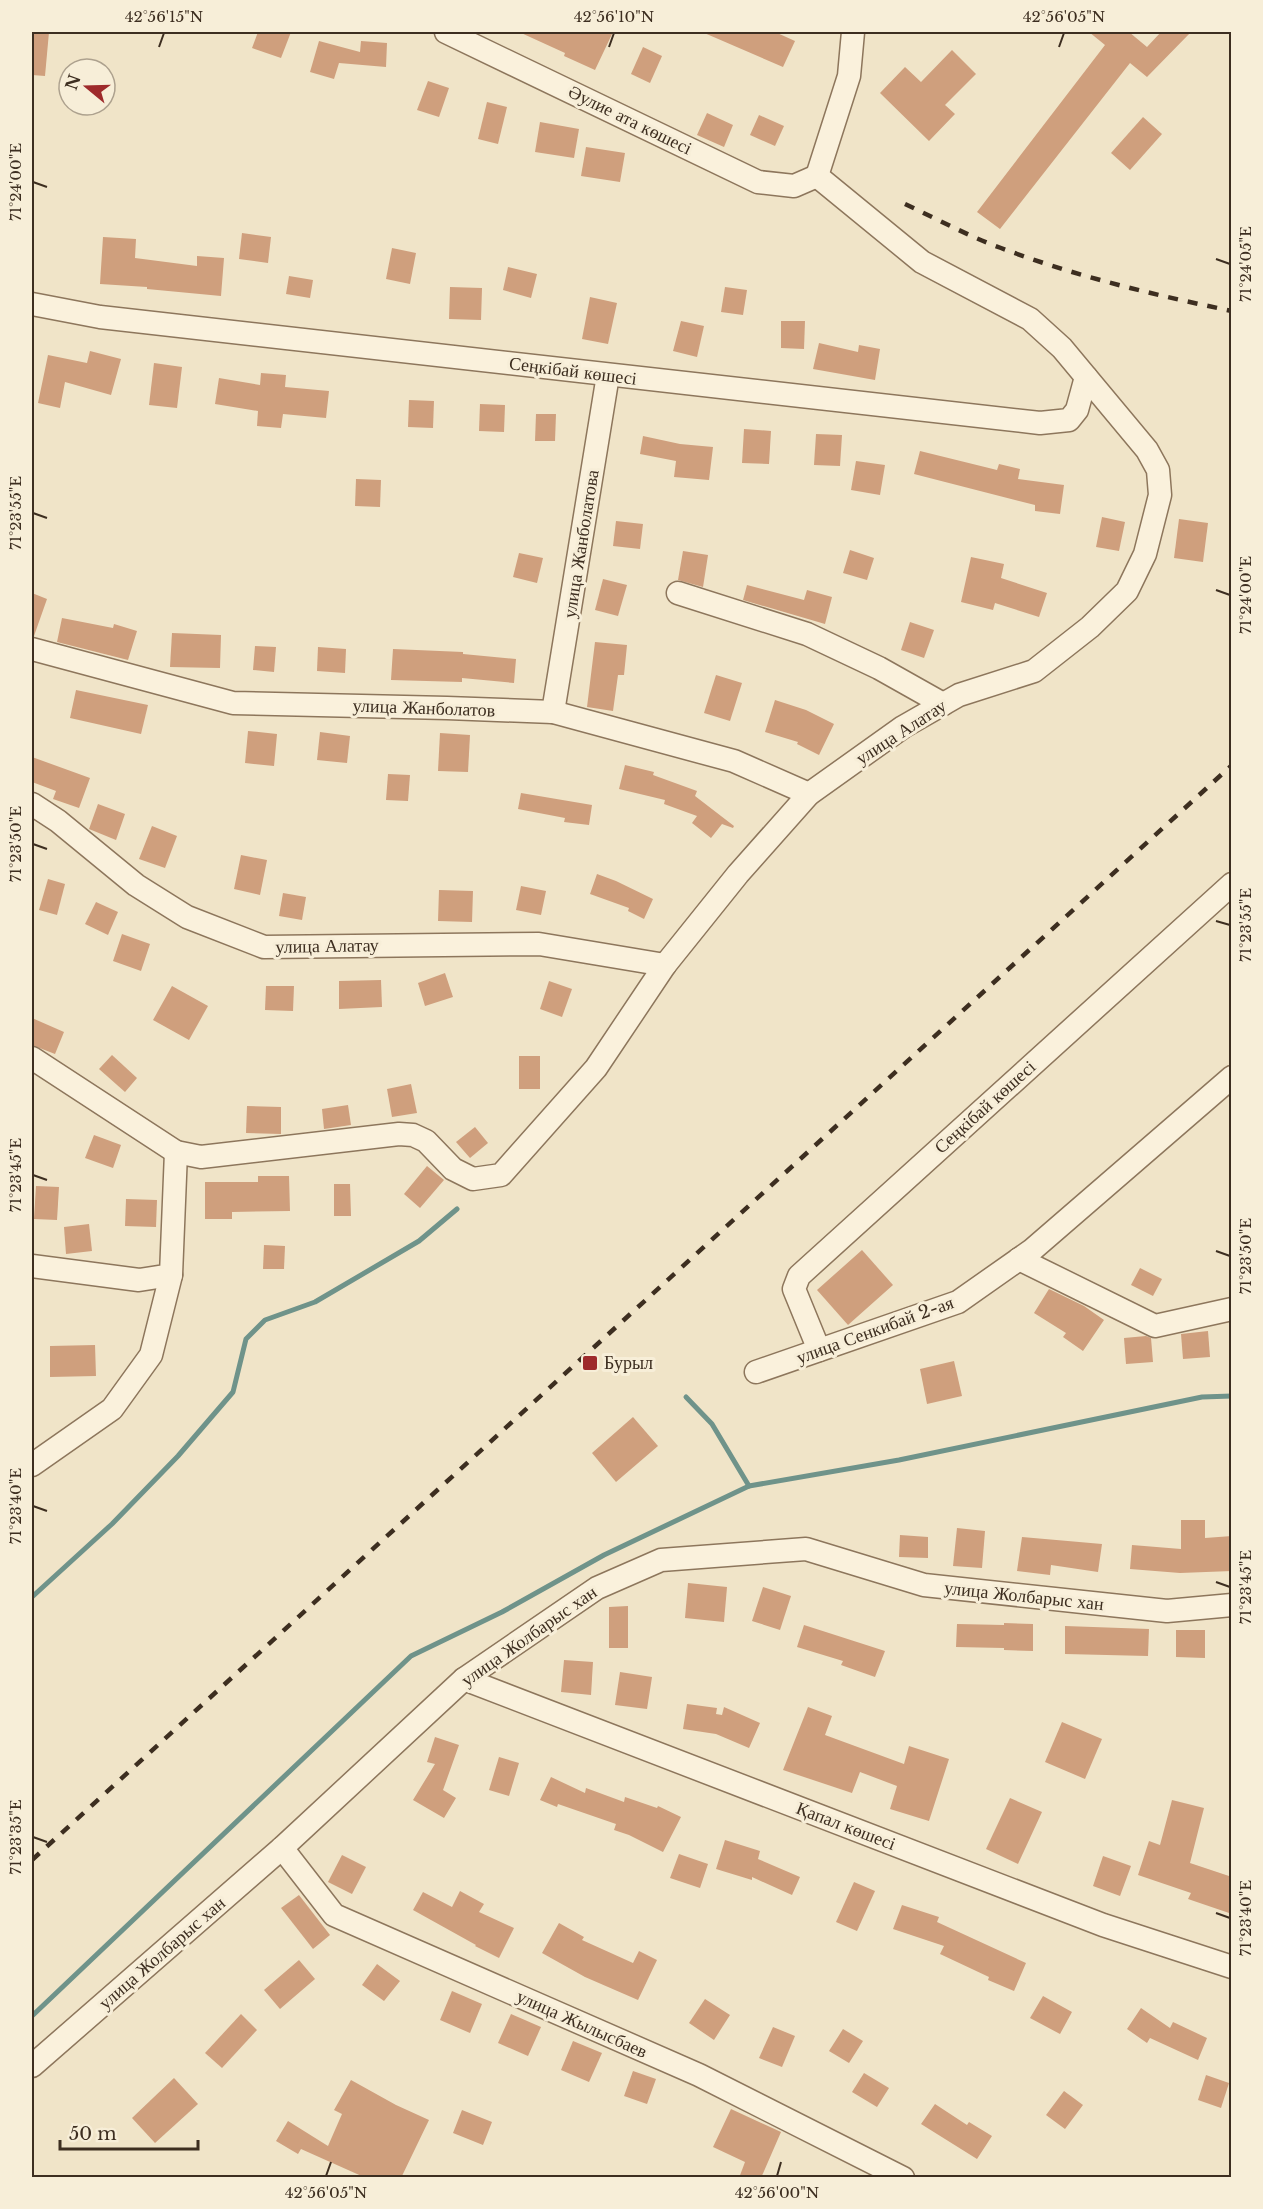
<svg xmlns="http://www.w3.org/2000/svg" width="1263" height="2209" font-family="'Libre Baskerville',serif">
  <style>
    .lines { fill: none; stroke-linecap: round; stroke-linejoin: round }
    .stream { stroke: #6f938a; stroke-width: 5 }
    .building { fill: #cf9f7d }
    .minor-casing { stroke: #8d765c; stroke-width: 25 }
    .minor { stroke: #faf1dc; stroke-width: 22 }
    .rail { stroke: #3d2e20; stroke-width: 4.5; stroke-dasharray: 10 10; stroke-linecap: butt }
    .ticks { fill: none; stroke: #3d2e20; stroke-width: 2 }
    .poi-dot { fill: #9e2a2b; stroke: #f7eed8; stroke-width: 2 }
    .labels { text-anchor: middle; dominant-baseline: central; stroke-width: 6; stroke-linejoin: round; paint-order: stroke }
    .street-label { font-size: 18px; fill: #3d2e20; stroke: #f7eed8 }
    .poi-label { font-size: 18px; fill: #3d2e20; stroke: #f7eed8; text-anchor: start }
    .neatline { fill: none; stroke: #3d2e20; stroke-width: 2 }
    .ticks-label { font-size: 15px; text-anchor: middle; fill: #3d2e20 }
  </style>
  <rect width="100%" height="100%" fill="#f0e4c8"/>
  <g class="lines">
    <g class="stream">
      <path d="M686,1397l26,27 37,62"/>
      <path d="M32,1597l80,-73 66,-68 55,-64 13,-53 19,-19 50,-18 104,-61 38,-32"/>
      <path d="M32,2016l379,-360 91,-44 102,-57 145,-69 150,-26 303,-63 30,-1"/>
    </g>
  </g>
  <g class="building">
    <path d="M32,32h17l-4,44 -13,-1z"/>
    <path d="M258,32h33l-10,26 -29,-10z"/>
    <path d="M519,32h94l-18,38 -31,-14 1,-3z"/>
    <path d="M702,32h73l20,9 -12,26z"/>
    <path d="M1089,32h40l18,15 14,-15h30l-44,45 -17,-14 -130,166 -23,-17 128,-167z"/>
    <path d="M319,41l41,11 1,-11 26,2 -1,24 -47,-4 -5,16 -24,-7z"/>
    <path d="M643,47l19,9 -12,27 -19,-9z"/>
    <path d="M952,50l24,24 -31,31 10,9 -26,27 -49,-48 25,-26 16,15z"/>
    <path d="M428,81l21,7 -10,29 -22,-7z"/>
    <path d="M487,102l20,5 -9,37 -20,-5z"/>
    <path d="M707,113l26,12 -9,22 -27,-12z"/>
    <path d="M759,115l25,11 -9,20 -25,-11z"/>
    <path d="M1143,117l19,17 -32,36 -19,-17z"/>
    <path d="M540,122l39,7 -5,29 -39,-6z"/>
    <path d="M586,147l39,6 -5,29 -39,-6z"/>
    <path d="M242,233l29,4 -3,26 -29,-4z"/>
    <path d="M103,237l33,2 -1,19 62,8v-10l27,2 -3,38 -74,-7v-2l-47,-3z"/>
    <path d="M392,248l24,5 -6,31 -24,-5z"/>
    <path d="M508,267l29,7 -6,24 -28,-8z"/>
    <path d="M289,276l24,4 -3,18 -24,-4z"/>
    <path d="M450,287l32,1 -1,32 -32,-1z"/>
    <path d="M725,287l22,3 -4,25 -22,-3z"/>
    <path d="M590,297l27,6 -9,41 -26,-5z"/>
    <path d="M681,321l23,5 -7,31 -24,-6z"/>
    <path d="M781,321h24l-1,28 -23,-1z"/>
    <path d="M819,343l39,9 1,-7 21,4 -5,31 -62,-11z"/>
    <path d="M90,351l31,8 -10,36 -46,-13 -5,26 -22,-5 10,-48 39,8z"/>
    <path d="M154,363l28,4 -5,41 -28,-3z"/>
    <path d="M261,373l25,2 -1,12 44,4 -3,27 -43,-4 -2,14 -24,-2 1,-15 -43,-7 4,-26 41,7z"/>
    <path d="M409,400l25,1 -1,27 -25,-1z"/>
    <path d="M480,404l25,1 -1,27 -25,-1z"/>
    <path d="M536,414h20l-1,27h-20z"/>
    <path d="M744,429l27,2 -2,33 -27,-1z"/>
    <path d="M816,434l26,1 -2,31 -26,-1z"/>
    <path d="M643,436l37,8 33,3 -4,33 -35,-3 2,-16 -36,-7z"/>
    <path d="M920,451l77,19 2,-6 21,5 -2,10 46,6 -4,29 -25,-3v-6l-121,-31z"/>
    <path d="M856,461l29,4 -5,30 -29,-5z"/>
    <path d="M356,479l25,1 -1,27 -25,-1z"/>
    <path d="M1102,517l23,5 -6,29 -23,-4z"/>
    <path d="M1179,519l29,4 -5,39 -29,-4z"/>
    <path d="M616,521l27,3 -3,25 -27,-3z"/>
    <path d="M850,550l24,8 -7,22 -24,-7z"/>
    <path d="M683,551l25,4 -5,32 -25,-7z"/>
    <path d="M519,553l24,5 -6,25 -24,-6z"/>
    <path d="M971,557l33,7 -3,14 46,15 -8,24 -44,-14 -2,7 -32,-8z"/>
    <path d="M603,579l24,6 -9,31 -23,-6z"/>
    <path d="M747,585l57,15 3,-10 25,7 -7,27 -82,-24z"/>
    <path d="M32,593l15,6 -13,37h-2z"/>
    <path d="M62,618l51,10 1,-4 23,7 -9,29 -71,-18z"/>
    <path d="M910,622l24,8 -10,28 -23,-8z"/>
    <path d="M172,633l49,2 -1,33 -50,-1z"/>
    <path d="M595,642l32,3 -3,30h-6l-5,36 -26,-4z"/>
    <path d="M255,646l21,1 -2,25 -21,-2z"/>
    <path d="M318,647l28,2 -1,24 -28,-2z"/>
    <path d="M393,649l70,3v2l53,5 -2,24 -52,-5v4l-71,-2z"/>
    <path d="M716,675l26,8 -12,38 -26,-8z"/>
    <path d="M76,690l72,15 -7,29 -71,-16z"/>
    <path d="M775,700l31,10 28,14 -15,31 -22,-11 1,-2 -33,-10z"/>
    <path d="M248,731l29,3 -3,32 -29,-3z"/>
    <path d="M320,732l30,4 -3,27 -30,-3z"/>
    <path d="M440,733l30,2 -2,37 -30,-1z"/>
    <path d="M32,757l58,21 -11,30 -26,-9 3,-8 -24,-9z"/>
    <path d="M625,765l29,7 -1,3 44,16 -2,5 39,30 -1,2 -11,-4 -11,14 -19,-15 5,-7 -33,-12 1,-4 -46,-11z"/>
    <path d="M388,774l22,1 -2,26 -22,-1z"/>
    <path d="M521,793l71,12 -3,20 -25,-3 1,-4 -47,-9z"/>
    <path d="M98,804l27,10 -9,26 -27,-11z"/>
    <path d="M152,826l25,10 -12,32 -26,-9z"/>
    <path d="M241,855l26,5 -7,35 -26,-6z"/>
    <path d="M597,874l19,7 37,18 -9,20 -16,-8 1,-3 -39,-14z"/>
    <path d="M48,879l17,5 -8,31 -18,-5z"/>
    <path d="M521,886l25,5 -5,24 -25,-5z"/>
    <path d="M439,890l34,1 -1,31 -34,-1z"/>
    <path d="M283,893l23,4 -4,23 -23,-4z"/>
    <path d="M96,902l22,10 -10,23 -23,-11z"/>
    <path d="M122,934l28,10 -9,27 -28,-10z"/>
    <path d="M445,973l8,24 -28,9 -7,-23z"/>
    <path d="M381,980l1,27 -43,2v-28z"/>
    <path d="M549,981l23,8 -10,28 -22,-8z"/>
    <path d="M172,986l36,20 -19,34 -36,-20z"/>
    <path d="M266,986h28l-1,25 -28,-1z"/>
    <path d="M32,1018l32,14 -9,22 -23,-9z"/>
    <path d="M112,1055l25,23 -12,14 -26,-23z"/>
    <rect x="519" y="1056" width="21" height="33"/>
    <path d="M411,1084l6,29 -25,4 -5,-28z"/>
    <path d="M348,1105l3,20 -27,4 -2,-20z"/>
    <path d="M247,1106l34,1v27l-35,-1z"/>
    <path d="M475,1127l13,16 -18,15 -14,-16z"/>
    <path d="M94,1135l27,10 -8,23 -28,-10z"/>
    <path d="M427,1166l17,14 -24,28 -16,-14z"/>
    <path d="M258,1176h31l1,35 -58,1v7h-27v-37h53z"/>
    <path d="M334,1184h16l1,32h-17z"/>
    <path d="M36,1186l23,1 -2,33 -23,-1z"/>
    <path d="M126,1199l31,1 -1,27 -31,-1z"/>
    <path d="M89,1224l3,27 -26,3 -2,-27z"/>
    <path d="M264,1245l21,1 -1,23h-21z"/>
    <path d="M862,1250l31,35 -45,40 -31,-35z"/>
    <path d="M1140,1268l22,11 -9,17 -22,-11z"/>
    <path d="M1049,1289l35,17 20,14 -21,31 -20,-14 3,-4 -32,-20z"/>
    <path d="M1208,1331l2,26 -27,2 -2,-25z"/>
    <path d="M1146,1336l5,2 2,24 -27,2 -2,-26z"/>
    <path d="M95,1345l1,31 -46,1v-31z"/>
    <path d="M954,1361l8,35 -35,8 -7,-35z"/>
    <path d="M633,1417l25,29 -42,36 -24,-29z"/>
    <path d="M1181,1520h24v18l27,-2v35l-52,2 -50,-4 2,-24 49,4z"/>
    <path d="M957,1528l28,3 -3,37 -29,-2z"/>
    <path d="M900,1535l28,2v21l-29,-1z"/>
    <path d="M1022,1537l80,7 -4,28 -47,-7 -1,10 -33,-4z"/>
    <path d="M688,1583l39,4 -3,35 -39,-4z"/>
    <path d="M763,1587l28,9 -11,34 -28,-9z"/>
    <path d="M628,1606v42h-19v-41z"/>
    <path d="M1004,1623l29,1v27l-29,-1v-2l-48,-1 1,-23 47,1z"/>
    <path d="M804,1625l81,26 -10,26 -34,-12 2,-4 -46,-14z"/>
    <path d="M1065,1626l84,3 -1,27 -83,-2z"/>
    <path d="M1176,1630h29v28l-29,-1z"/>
    <path d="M564,1660l29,2 -2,33 -30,-3z"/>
    <path d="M620,1672l32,5 -5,32 -32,-4z"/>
    <path d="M687,1704l30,4 -1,6 6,1 2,-8 36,16 -11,25 -33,-14 -33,-5z"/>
    <path d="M808,1707l24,9 -7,19 79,29 5,-18 40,13 -20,62 -39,-12 7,-23 -37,-14 -8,21 -69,-23z"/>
    <path d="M1062,1722l40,17 -17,40 -40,-17z"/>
    <path d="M435,1737l24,8 -16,45 13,8 -12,20 -31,-18 22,-36 -8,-2z"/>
    <path d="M499,1757l20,6 -10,33 -20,-6z"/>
    <path d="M551,1777l34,16 1,-5 38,14 1,-5 32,11 1,-2 23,11 -18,35 -34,-17 -15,-5 2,-6 -58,-20 -1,3 -17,-7z"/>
    <path d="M1010,1798l32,14 -24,52 -32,-15z"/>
    <path d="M1172,1800l32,8 -14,55 42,14v37l-44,-15 3,-6 -53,-18 11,-34 11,4z"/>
    <path d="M725,1840l35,11 -2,8 42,18 -8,18 -40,-18v3l-36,-11z"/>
    <path d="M679,1854l29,10 -8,24 -30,-10z"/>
    <path d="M342,1855l24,12 -14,27 -24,-12z"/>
    <path d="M1103,1856l28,10 -11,30 -27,-10z"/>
    <path d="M854,1882l21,9 -18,40 -21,-9z"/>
    <path d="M460,1891l24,13 -5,8 35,16 -15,30 -24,-12 1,-1 -63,-35 10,-18 29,15z"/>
    <path d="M299,1895l31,40 -17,14 -32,-41z"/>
    <path d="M902,1905l37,12 -2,5 89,41 -12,28 -26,-11 1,-3 -49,-23 4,-8 -51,-17z"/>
    <path d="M559,1923l25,14 -2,3 51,23 6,-12 18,9 -19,40 -53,-23 -43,-24z"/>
    <path d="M299,1960l16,19 -35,30 -16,-19z"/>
    <path d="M377,1964l23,17 -16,20 -22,-16z"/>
    <path d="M452,1991l30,13 -12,29 -30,-13z"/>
    <path d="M1043,1996l29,16 -12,22 -30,-16z"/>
    <path d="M705,1999l25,16 -16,25 -25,-17z"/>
    <path d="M1141,2008l29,20 3,-6 34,16 -9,22 -48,-22 -3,5 -20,-14z"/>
    <path d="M241,2014l16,16 -35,38 -17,-15z"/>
    <path d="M511,2014l30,13 -13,29 -30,-13z"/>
    <path d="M773,2027l22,9 -13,31 -23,-9z"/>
    <path d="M843,2029l20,12 -14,22 -20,-12z"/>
    <path d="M573,2041l29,12 -13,29 -28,-12z"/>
    <path d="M633,2071l23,8 -9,25 -23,-8z"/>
    <path d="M864,2073l25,15 -12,19 -25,-15z"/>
    <path d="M1206,2075l23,8 -8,25 -23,-8z"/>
    <path d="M174,2078l24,26 -43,39 -23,-25z"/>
    <path d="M351,2080l45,25 33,15 -28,58h-35l-65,-29 -3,5 -22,-13 12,-20 40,25 14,-32 -8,-4z"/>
    <path d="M1064,2091l19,14 -18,24 -19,-14z"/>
    <path d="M935,2104l32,21 2,-3 23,14 -15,23 -56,-35z"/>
    <path d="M731,2109l50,23 -20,46h-22l6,-16 -32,-15z"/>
    <path d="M462,2110l30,12 -9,23 -30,-12z"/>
  </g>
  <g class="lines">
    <g class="minor-casing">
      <g id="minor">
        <path d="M446,32l312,150 36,4 23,-10"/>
        <path d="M32,304l68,13 940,106 29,-3 8,-10 9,-33"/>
        <path d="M678,593l129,41 72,34 64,36"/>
        <path d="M32,649l201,54 214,5 106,4 181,49 75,33"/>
        <path d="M553,712l55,-337"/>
        <path d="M32,804l26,17 78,64 51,32 77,30 275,-3 126,21"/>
        <path d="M32,1058l144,94 25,5 198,-23 14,1 13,6 27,28 20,10 28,-4 95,-107 69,-103 73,-91 71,-80 94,-67 56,-32 75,-24 56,-44 37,-36 18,-37 15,-59 -2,-25 -11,-20 -85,-102 -32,-29 -108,-57 -105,-86 32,-100 4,-44"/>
        <path d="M1019,1259l136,67 77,-17"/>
        <path d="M32,1266l107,14 32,-5 5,-123"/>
        <path d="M819,1350l-25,-61 5,-13 433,-392"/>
        <path d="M756,1372l202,-70 74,-52 200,-173"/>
        <path d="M32,1465l80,-56 39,-54 20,-80"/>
        <path d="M464,1679l639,246 129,42"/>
        <path d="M282,1848l52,67 365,160 204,103"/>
        <path d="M32,2066l250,-218 182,-169 133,-91 64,-28 145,-11 118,36 243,26 65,-6"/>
      </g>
    </g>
    <use href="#minor" class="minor"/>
    <g class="rail">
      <path d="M905,204c32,15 63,32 96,44 74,28 153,47 231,63"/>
      <path d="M32,1860l1200,-1095"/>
    </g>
  </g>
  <path class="ticks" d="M159,47l5,-14M609,47l5,-14M1059,47l5,-14M33,182l14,5M1216,259l14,5M33,513l14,5M1216,590l14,5M33,844l14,5M1216,921l14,4M33,1175l14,5M1216,1251l14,5M33,1506l14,5M1216,1582l14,5M33,1837l14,5M1216,1913l14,5M326,2176l5,-14M777,2176l4,-14"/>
  <rect class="poi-dot" x="582" y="1355" width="16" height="16" rx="3"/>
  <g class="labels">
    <g class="street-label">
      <text transform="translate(630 120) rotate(26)">Әулие ата көшесі</text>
      <text transform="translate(573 371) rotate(7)">Сеңкібай көшесі</text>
      <text transform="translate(581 544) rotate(-81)">улица Жанболатова</text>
      <text transform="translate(424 708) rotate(2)">улица Жанболатов</text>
      <text transform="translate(901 732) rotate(-33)">улица Алатау</text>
      <text transform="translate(327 946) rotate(-1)">улица Алатау</text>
      <text transform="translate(985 1107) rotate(-42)">Сеңкібай көшесі</text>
      <text transform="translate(875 1330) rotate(-20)">улица Сенкибай 2-ая</text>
      <text transform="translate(1024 1596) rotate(6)">улица Жолбарыс хан</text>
      <text transform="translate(529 1636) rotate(-35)">улица Жолбарыс хан</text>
      <text transform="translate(846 1826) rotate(21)">Қапал көшесі</text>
      <text transform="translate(162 1953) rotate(-41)">улица Жолбарыс хан</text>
      <text transform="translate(582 2024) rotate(24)">улица Жылысбаев</text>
    </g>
    <g class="poi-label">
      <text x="604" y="1363">Бурыл</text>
    </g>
  </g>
  <rect width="1263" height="2209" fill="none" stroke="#f7eed8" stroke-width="66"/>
  <g transform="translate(87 87) rotate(289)"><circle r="28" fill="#f7eed8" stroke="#ada18e" stroke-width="1.5"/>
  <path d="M0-4.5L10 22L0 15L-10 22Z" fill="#9e2a2b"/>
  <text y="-9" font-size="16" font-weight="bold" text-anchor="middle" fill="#3d2e20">N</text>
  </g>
  <path d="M60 2140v9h138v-9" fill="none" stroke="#3d2e20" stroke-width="3"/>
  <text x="69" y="2140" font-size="18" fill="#3d2e20" stroke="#f7eed8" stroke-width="4.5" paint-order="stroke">50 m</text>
  <rect x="33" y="33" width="1197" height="2143" class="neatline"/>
  <g class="ticks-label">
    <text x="164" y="22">42°56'15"N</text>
    <text x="614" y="22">42°56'10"N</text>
    <text x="1064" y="22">42°56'05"N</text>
    <text transform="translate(16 182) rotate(-90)" y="5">71°24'00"E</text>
    <text transform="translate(1246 264) rotate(-90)" y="5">71°24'05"E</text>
    <text transform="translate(16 513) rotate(-90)" y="5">71°23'55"E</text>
    <text transform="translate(1246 595) rotate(-90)" y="5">71°24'00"E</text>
    <text transform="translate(16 844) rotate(-90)" y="5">71°23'50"E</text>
    <text transform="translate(1246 925) rotate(-90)" y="5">71°23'55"E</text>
    <text transform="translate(16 1175) rotate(-90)" y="5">71°23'45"E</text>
    <text transform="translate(1246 1256) rotate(-90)" y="5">71°23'50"E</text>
    <text transform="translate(16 1506) rotate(-90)" y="5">71°23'40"E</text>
    <text transform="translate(1246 1587) rotate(-90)" y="5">71°23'45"E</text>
    <text transform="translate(16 1837) rotate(-90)" y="5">71°23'35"E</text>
    <text transform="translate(1246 1918) rotate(-90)" y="5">71°23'40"E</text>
    <text x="326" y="2198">42°56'05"N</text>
    <text x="777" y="2198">42°56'00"N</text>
  </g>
</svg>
